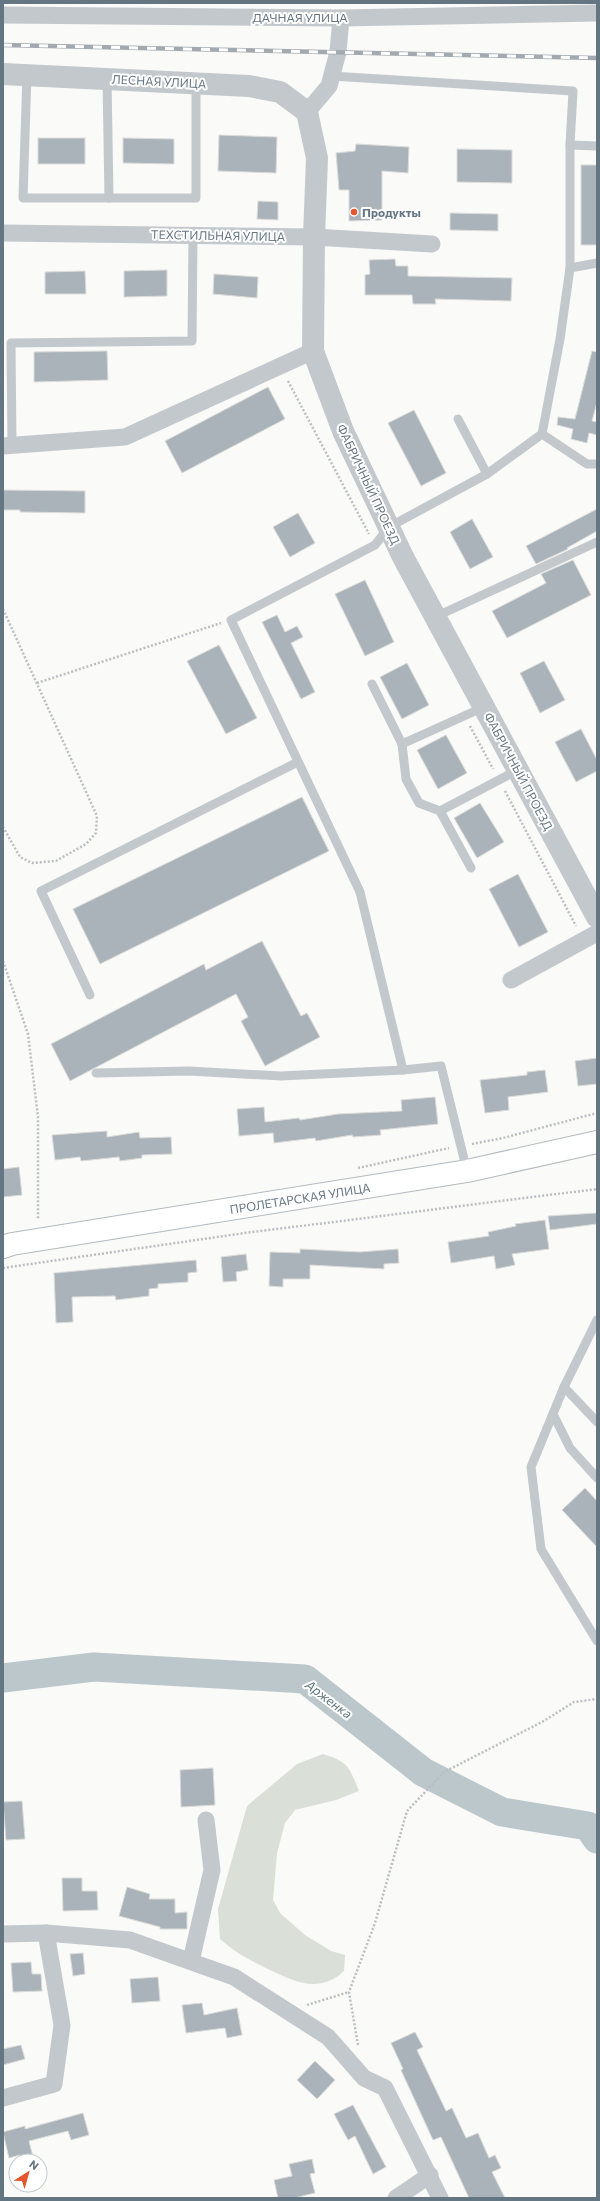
<svg xmlns="http://www.w3.org/2000/svg" width="600" height="2201" font-family="Commissioner,sans-serif">
  <style>
    .green { fill: #dadfd7 }
    .lines { fill: none; stroke-linecap: round; stroke-linejoin: round }
    .river { stroke: #bbc7cb; stroke-width: 29 }
    .building { fill: #aab3b9; stroke: #dcdcda }
    .secondary-casing { stroke: #b3babf; stroke-width: 24 }
    .path { stroke: #bbbfc2; stroke-width: 2.5; stroke-dasharray: 2 2; stroke-linecap: butt }
    .service { stroke: #c3c8cc; stroke-width: 9 }
    .minor { stroke: #c3c8cc; stroke-width: 17 }
    .tertiary { stroke: #c3c8cc; stroke-width: 22 }
    .secondary { stroke: #fff; stroke-width: 22 }
    .rail-casing { stroke: #a2aab0; stroke-width: 4.5 }
    .rail { stroke: #fff; stroke-width: 3; stroke-dasharray: 9; stroke-linecap: butt }
    .poi-dot { fill: #e4572e; stroke: #fff; stroke-width: 1.5 }
    .labels { text-anchor: middle; dominant-baseline: central; stroke-width: 4; stroke-linejoin: round; paint-order: stroke }
    .street-label { font-size: 12px; fill: #657683; stroke: #fff }
    .poi-label { font-size: 12px; font-weight: bold; fill: #657683; stroke: #fff; text-anchor: start }
    .water-label { font-size: 13px; font-style: italic; fill: #60757c; stroke: #fff }
  </style>
  <rect width="100%" height="100%" fill="#fafaf8"/>
  <path class="green" d="M323,1754c26,8 26,13 36,37l-23,9 -41,10 -10,13 -8,30 -4,47 7,13 25,22 26,16 14,4 -1,16c-24,23 -50,11 -76,-2 -20,-10 -31,-15 -48,-30l-2,-30 29,-103 50,-42z"/>
  <g class="lines">
    <path class="river" d="M3,1678l91,-11 211,12 118,93 79,40 86,14 9,13"/>
  </g>
  <g class="building">
    <path d="M219,135l58,2 -1,36 -58,-2z"/>
    <rect x="38" y="138" width="47" height="26"/>
    <path d="M123,138l51,1v25l-51,-1z"/>
    <path d="M356,144l53,3 -1,26 -26,-2v49l-33,1v-31h-10l-3,-37 19,-2z"/>
    <path d="M457,149l55,1v33l-55,-1z"/>
    <rect x="581" y="165" width="16" height="80"/>
    <path d="M258,201l20,1v18l-21,-1z"/>
    <path d="M450,213l48,1v17l-48,-1z"/>
    <path d="M395,259l1,7h12v10l104,2 -1,23 -76,-2 1,5h-23l-1,-9h-47v-20l5,-1 -1,-14z"/>
    <path d="M167,270v26l-43,1v-26z"/>
    <path d="M85,271l1,23h-41v-22z"/>
    <path d="M214,274l44,3 -1,21 -44,-4z"/>
    <path d="M107,351l1,29 -74,2v-30z"/>
    <path d="M592,351l5,1v50l-5,19 5,1v13l-8,-2 -2,10 -16,-4 2,-10 -16,-4 1,-8 17,2z"/>
    <path d="M268,387l17,32 -103,54 -17,-32z"/>
    <path d="M414,410l32,63 -25,13 -33,-63z"/>
    <path d="M3,490l82,1v22l-65,-1v-2h-17z"/>
    <path d="M597,509v22l-30,17 1,1 -32,15 -10,-18z"/>
    <path d="M298,513l17,30 -25,14 -17,-30z"/>
    <path d="M472,519l21,38 -23,12 -20,-37z"/>
    <path d="M573,560l18,35 -84,43 -15,-27 54,-28 -5,-9z"/>
    <path d="M365,580l29,62 -29,14 -30,-62z"/>
    <path d="M277,615l8,17 12,-6 6,11 -12,6 24,49 -14,7 -39,-77z"/>
    <path d="M219,645l38,73 -31,16 -39,-73z"/>
    <path d="M544,661l21,39 -25,13 -20,-40z"/>
    <path d="M407,663l22,42 -27,14 -22,-42z"/>
    <path d="M581,729l16,31v11l-21,11 -21,-40z"/>
    <path d="M446,735l21,38 -29,16 -21,-39z"/>
    <path d="M302,797l27,54 -229,113 -27,-55z"/>
    <path d="M480,803l24,39 -27,16 -23,-40z"/>
    <path d="M518,874l30,58 -29,15 -30,-58z"/>
    <path d="M262,941l39,75 6,-3 13,24 -55,29 -24,-45 7,-4 -12,-23 -166,87 -19,-37 153,-80 2,6z"/>
    <path d="M597,1058v26l-19,2 -3,-25z"/>
    <path d="M545,1070l3,22 -40,5 1,13 -24,3 -5,-33 47,-5v-3z"/>
    <path d="M435,1097l3,27 -58,6 1,5 -28,2 -1,-2 -36,6 -1,-3 -41,5 -1,-10 -34,3 -2,-27 27,-2 1,15 34,-4 1,2 38,-6 64,-3 -1,-11z"/>
    <path d="M107,1131v6l32,-5 1,6 31,-1 1,17 -30,1v3l-22,3 -1,-4 -38,4 -1,-4 -25,3 -3,-25z"/>
    <path d="M19,1167l3,28 -19,2v-28z"/>
    <path d="M597,1213v11l-47,6 -2,-14z"/>
    <path d="M545,1220l4,29 -37,5 3,11 -19,4 -2,-13 -43,7 -3,-21 41,-6 -1,-4 28,-6 -1,-2z"/>
    <path d="M300,1249l60,3 38,-3 1,14 -15,1v5l-74,-4v14h-27v8l-14,-1 1,-34 30,1z"/>
    <path d="M246,1254l2,16 -12,2 1,9 -14,1 -2,-25z"/>
    <path d="M196,1260l1,12 -9,1v9l-30,2v4l-9,1v7l-33,4 -1,-4 -43,1 1,25 -17,1 -2,-50z"/>
    <path d="M585,1488l12,13v46l-35,-37z"/>
    <path d="M213,1768l2,37 -34,2 -1,-37z"/>
    <path d="M22,1801l3,38 -19,1 -3,-38z"/>
    <path d="M62,1878h20v13h15l1,19 -35,1z"/>
    <path d="M127,1887l23,7 -1,5h26v14l12,-1v17h-27v-2l-41,-11z"/>
    <path d="M83,1953l2,21 -12,2 -3,-22z"/>
    <path d="M31,1962l1,12h9l1,17 -29,1 -2,-29z"/>
    <path d="M158,1977l2,24 -28,2 -2,-24z"/>
    <path d="M202,2003l2,12 33,-7 5,27 -15,3 -2,-10 -39,5 -4,-28z"/>
    <path d="M415,2032l8,15 -6,3 29,61 6,-3 14,30 12,-5 11,25 6,-3 6,13 -9,4 13,26h-36l-28,-61 -8,3 -32,-70 2,-1 -12,-26z"/>
    <path d="M21,2045l4,14 -22,6v-16z"/>
    <path d="M315,2061l20,19 -18,19 -20,-19z"/>
    <path d="M353,2105l33,62 -13,7 -18,-38 -7,4 -14,-26z"/>
    <path d="M83,2113l6,22 -18,5 -3,-9 -39,10 5,20h-12l-2,-6 -11,3 -6,-26 22,-6v3z"/>
    <path d="M312,2159l3,14 -5,1 5,19 -21,5h-16l-4,-18 18,-4 -3,-12z"/>
  </g>
  <g class="lines">
    <g class="secondary-casing">
      <path id="secondary" d="M3,1247l9,-3 455,-73 130,-29"/>
    </g>
    <g class="path">
      <path d="M288,381l81,153"/>
      <path d="M3,609l94,207 -1,17 -10,11 -30,17 -24,2 -12,-6 -17,-30"/>
      <path d="M37,683l184,-60"/>
      <path d="M470,726l23,43"/>
      <path d="M505,791l71,135"/>
      <path d="M3,961l25,73 10,83v103"/>
      <path d="M472,1144l31,-6 94,-25"/>
      <path d="M358,1168l91,-20"/>
      <path d="M3,1268l242,-35 352,-44"/>
      <path d="M307,2005l42,-13"/>
      <path d="M358,2045l-9,-53 26,-69 32,-112 37,-39 98,-50 32,-20 23,-3"/>
    </g>
    <g class="service">
      <path d="M27,74l-4,124h173v-115"/>
      <path d="M331,76l242,15 -3,54v123l-10,71 -18,95 45,30h10"/>
      <path d="M107,79l2,119"/>
      <path d="M570,145l27,1"/>
      <path d="M570,268l27,-5"/>
      <path d="M458,419l29,55"/>
      <path d="M12,446l-1,-103 181,-2 1,-106"/>
      <path d="M435,617l162,-75"/>
      <path d="M372,684l30,60 4,35 13,24 21,8 31,57"/>
      <path d="M402,744l82,-37"/>
      <path d="M440,811l78,-41"/>
      <path d="M90,995l-49,-104 257,-129"/>
      <path d="M96,1073l93,-2 92,5 122,-6"/>
      <path d="M467,1171l-26,-105 -38,4 -43,-178 -129,-272 144,-75 14,-18 98,-53 55,-40"/>
      <path d="M597,1320l-33,67 -33,80 10,82 56,92"/>
      <path d="M564,1387l33,35"/>
      <path d="M553,1414l17,34 27,30"/>
    </g>
    <g class="minor">
      <path d="M3,15l338,3 256,-5"/>
      <path d="M307,112l22,-26 9,-34 3,-34"/>
      <path d="M3,233l311,4 118,7"/>
      <path d="M3,446l122,-9 188,-86"/>
      <path d="M511,980l86,-47"/>
      <path d="M3,1934l43,-1 84,7 104,37 94,60 36,41 21,10 55,110"/>
      <path d="M191,1961l21,-91 -6,-50"/>
      <path d="M3,2098l51,-14 8,-59 -16,-92"/>
      <path d="M396,2198l34,-23"/>
    </g>
    <path class="tertiary" d="M3,74l246,12 31,6 27,20 10,46 -3,79 -1,114 30,80 60,126 194,360"/>
    <use href="#secondary" class="secondary"/>
    <g class="rail-casing">
      <path id="rail" d="M3,45l594,13"/>
    </g>
    <use href="#rail" class="rail"/>
  </g>
  <circle class="poi-dot" cx="354" cy="212" r="4"/>
  <g class="labels">
    <g class="street-label">
      <text x="300" y="17">ДАЧНАЯ УЛИЦА</text>
      <text transform="translate(159 81) rotate(3)">ЛЕСНАЯ УЛИЦА</text>
      <text transform="translate(218 235) rotate(1)">ТЕХСТИЛЬНАЯ УЛИЦА</text>
      <text transform="translate(369 484) rotate(65)">ФАБРИЧНЫЙ ПРОЕЗД</text>
      <text transform="translate(519 771) rotate(62)">ФАБРИЧНЫЙ ПРОЕЗД</text>
      <text transform="translate(300 1198) rotate(-9)">ПРОЛЕТАРСКАЯ УЛИЦА</text>
    </g>
    <g class="poi-label">
      <text x="362" y="212">Продукты</text>
    </g>
    <g class="water-label">
      <text transform="translate(329 1699) rotate(37)">Арженка</text>
    </g>
  </g>
  <rect width="600" height="2201" fill="none" stroke="#657683" stroke-width="8"/>
  <g transform="translate(28 2173) rotate(37)"><circle r="19" fill="#ffffff" stroke="#c1c8cd"/>
  <path d="M0-3L7 15L0 10L-7 15Z" fill="#e4572e"/>
  <text y="-6" font-size="11" font-weight="bold" text-anchor="middle" fill="#657683">N</text>
  </g>
</svg>
